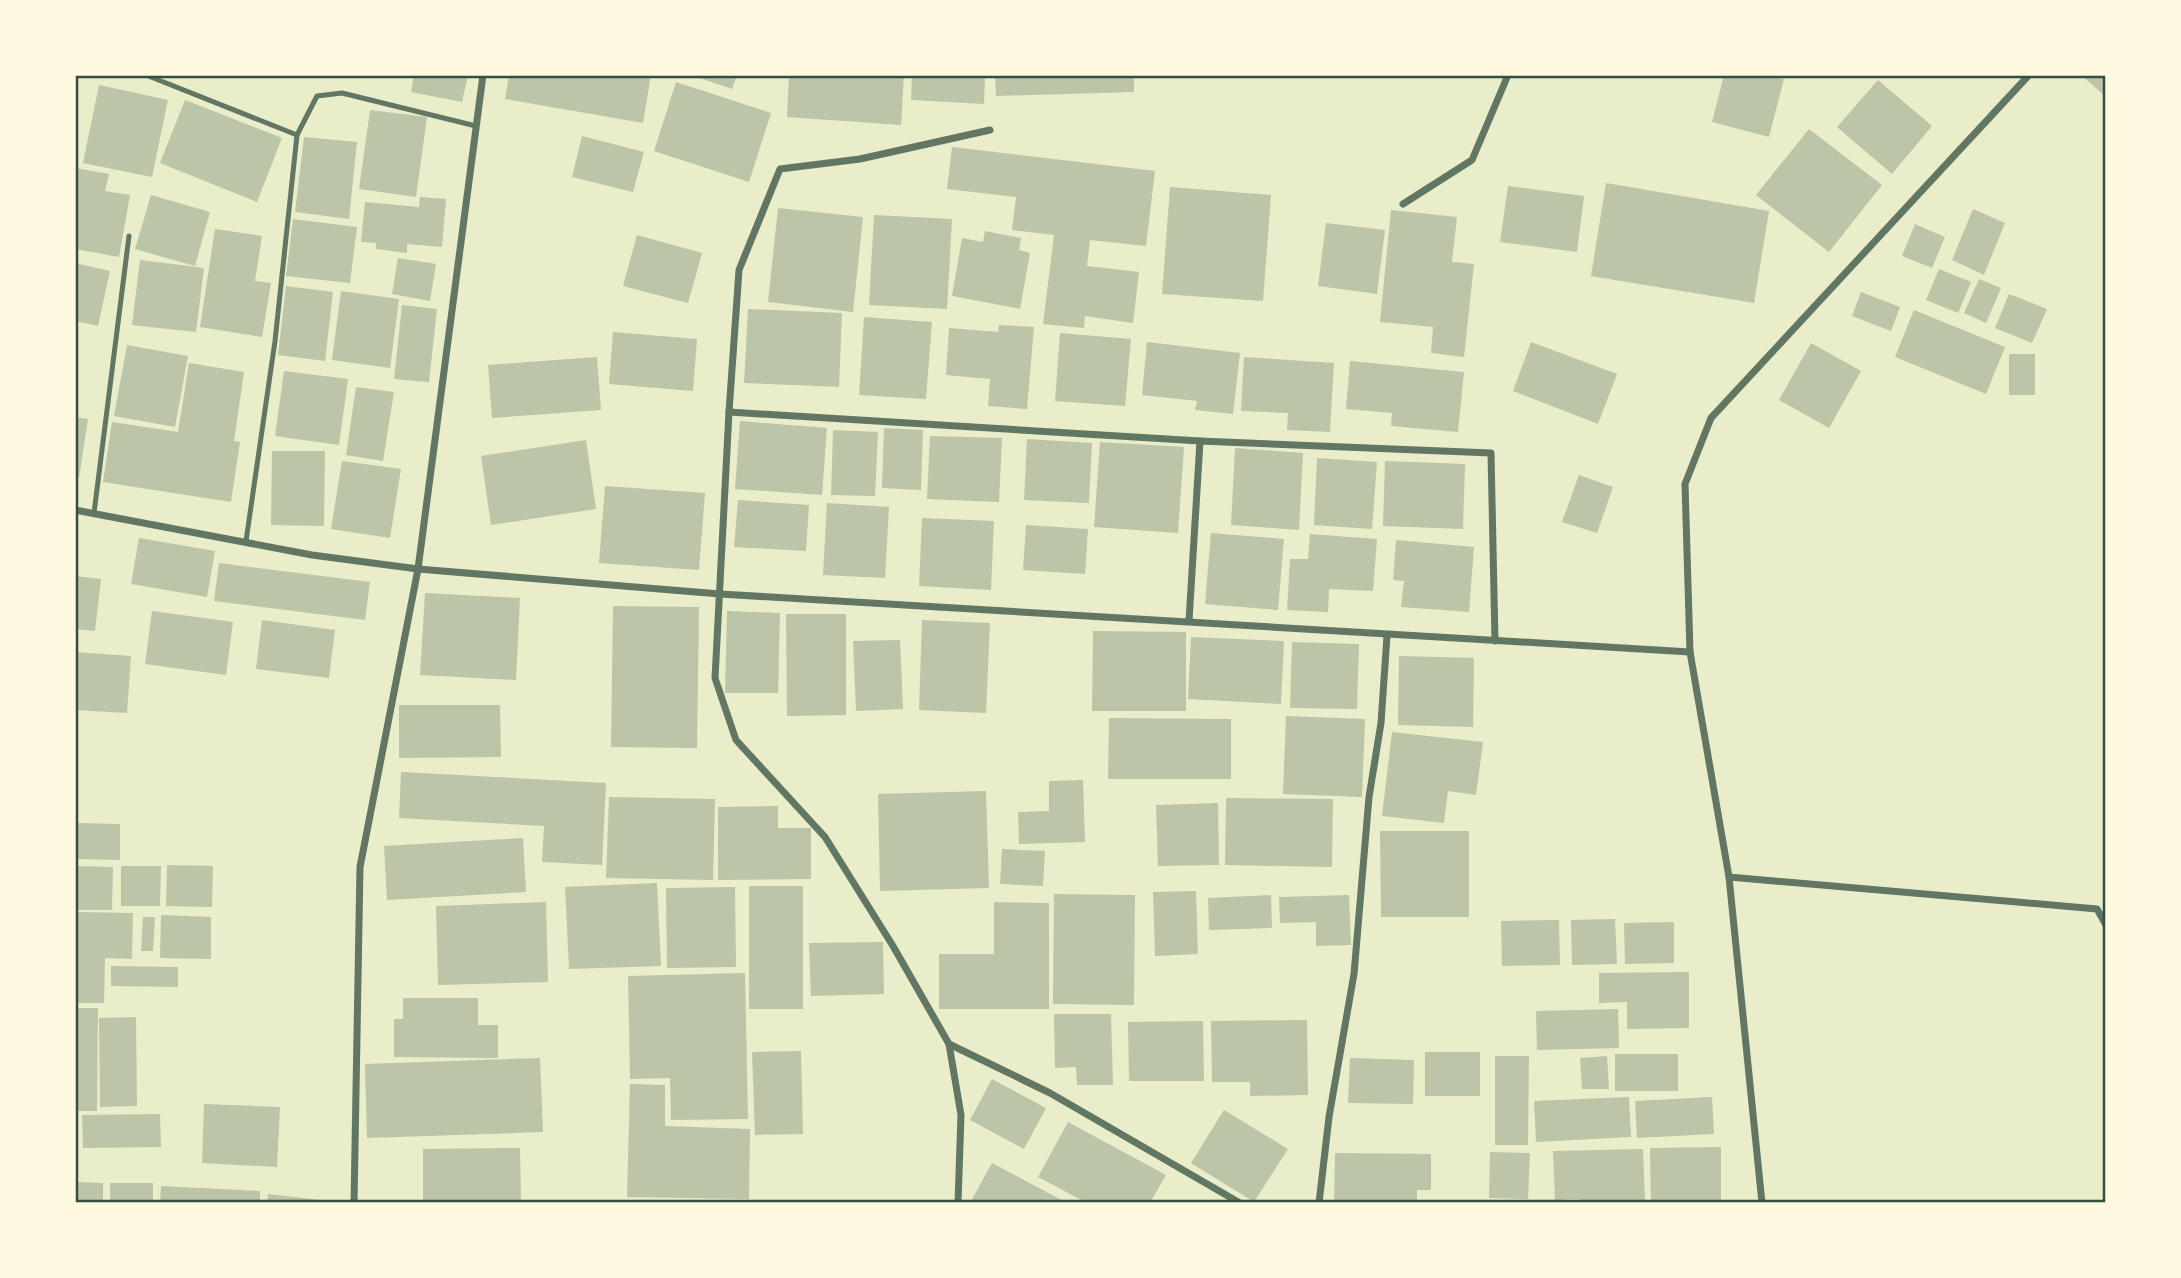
<svg xmlns="http://www.w3.org/2000/svg" width="2181" height="1278" font-family="'Exo 2',sans-serif">
  <style>
    .building { fill: #bcc5a7 }
    .lines { fill: none; stroke-linecap: round; stroke-linejoin: round }
    .service { stroke: #617663; stroke-width: 5 }
    .minor { stroke: #617663; stroke-width: 7 }
    .neatline { fill: none; stroke: #344e41; stroke-width: 2.5 }
  </style>
  <rect width="100%" height="100%" fill="#e9edc9"/>
  <g class="building">
    <path d="M414,75h54l-6,27 -51,-10z"/>
    <path d="M509,75h142l-8,48 -138,-24z"/>
    <path d="M691,75h46l-5,14z"/>
    <path d="M789,75h115l-3,50 -114,-8z"/>
    <path d="M912,75h73l-1,29 -73,-4z"/>
    <path d="M995,75h139v17l-138,4z"/>
    <path d="M1724,75h45l15,4 -15,58 -57,-15z"/>
    <path d="M2081,75h25v22z"/>
    <path d="M1878,80l54,46 -40,48 -55,-47z"/>
    <path d="M676,82l95,31 -22,69 -95,-31z"/>
    <path d="M99,85l69,15 -16,77 -69,-14z"/>
    <path d="M185,100l97,38 -25,64 -97,-39z"/>
    <path d="M370,110l57,7 -11,80 -57,-8z"/>
    <path d="M1809,129l73,56 -53,67 -73,-57z"/>
    <path d="M582,136l62,16 -11,40 -61,-15z"/>
    <path d="M304,137l53,5 -8,77 -54,-7z"/>
    <path d="M952,147l203,24 -9,75 -56,-6 -3,26 52,6 -6,51 -48,-7 -1,12 -41,-4 11,-89 -42,-5 4,-33 -69,-8z"/>
    <path d="M75,168l34,6 -4,17 25,4 -11,62 -44,-8z"/>
    <path d="M1606,183l163,28 -15,92 -163,-27z"/>
    <path d="M1508,186l76,10 -7,56 -77,-10z"/>
    <path d="M1170,187l101,8 -8,106 -101,-7z"/>
    <path d="M151,195l59,17 -15,54 -60,-17z"/>
    <path d="M420,197l26,2 -4,48 -35,-3v9l-31,-4v-6l-15,-1 4,-40 54,5z"/>
    <path d="M778,208l85,9 -10,95 -85,-10z"/>
    <path d="M1973,209l32,14 -21,52 -32,-15z"/>
    <path d="M1391,210l66,7 -5,45 22,2 -10,93 -33,-4 2,-26 -53,-5z"/>
    <path d="M874,215l78,4 -5,90 -78,-4z"/>
    <path d="M293,219l64,8 -7,56 -64,-7z"/>
    <path d="M1326,223l59,7 -8,64 -59,-8z"/>
    <path d="M1915,224l30,13 -13,31 -30,-12z"/>
    <path d="M215,229l47,7 -7,45 16,2 -9,54 -62,-10z"/>
    <path d="M985,231l36,7 -2,12 11,3 -10,56 -68,-13 10,-58 21,4z"/>
    <path d="M637,235l65,18 -14,50 -65,-17z"/>
    <path d="M398,258l38,6 -6,37 -38,-7z"/>
    <path d="M140,260l64,8 -8,64 -64,-7z"/>
    <path d="M75,263l35,8 -12,55 -23,-5z"/>
    <path d="M1939,269l32,13 -13,31 -32,-13z"/>
    <path d="M1979,279l22,9 -15,35 -22,-10z"/>
    <path d="M286,286l47,6 -8,69 -47,-6z"/>
    <path d="M341,291l58,8 -9,69 -58,-8z"/>
    <path d="M1861,292l39,15 -9,24 -39,-15z"/>
    <path d="M2009,294l38,15 -15,34 -37,-15z"/>
    <path d="M402,305l35,4 -8,73 -35,-3z"/>
    <path d="M748,309l94,4 -3,74 -95,-4z"/>
    <path d="M1914,310l91,37 -19,47 -91,-37z"/>
    <path d="M864,317l68,5 -6,77 -67,-4z"/>
    <path d="M999,325l35,2 -7,82 -39,-3 2,-27 -44,-4 3,-47 49,4z"/>
    <path d="M613,332l84,7 -4,52 -84,-7z"/>
    <path d="M1060,333l71,6 -6,67 -70,-5z"/>
    <path d="M1147,342l93,11 -7,61 -38,-4 2,-9 -55,-6z"/>
    <path d="M1531,342l86,32 -19,50 -85,-33z"/>
    <path d="M1811,343l50,28 -32,57 -50,-28z"/>
    <path d="M127,345l61,11 -13,71 -61,-11z"/>
    <rect x="2009" y="354" width="26" height="41"/>
    <path d="M597,357l4,53 -109,8 -4,-53z"/>
    <path d="M1244,357l90,6 -4,69 -43,-2 1,-17 -47,-2z"/>
    <path d="M1350,361l114,11 -6,60 -67,-6 1,-13 -46,-4z"/>
    <path d="M189,363l55,9 -10,69 6,1 -9,60 -128,-20 9,-60 66,10z"/>
    <path d="M284,371l64,8 -9,66 -64,-9z"/>
    <path d="M356,387l38,5 -11,69 -37,-6z"/>
    <path d="M75,417l13,2 -9,59 -4,-1z"/>
    <path d="M740,421l87,7 -5,67 -87,-6z"/>
    <path d="M884,428l39,2 -2,60 -39,-2z"/>
    <path d="M833,430l45,2 -3,64 -44,-1z"/>
    <path d="M930,436l72,2 -3,64 -72,-3z"/>
    <path d="M1027,439l65,4 -3,60 -65,-3z"/>
    <path d="M586,440l10,69 -105,16 -10,-69z"/>
    <path d="M1100,442l84,5 -6,86 -84,-6z"/>
    <path d="M1235,448l68,5 -4,77 -68,-5z"/>
    <path d="M272,451h53l-1,75 -53,-1z"/>
    <path d="M1317,458l60,4 -5,67 -58,-4z"/>
    <path d="M342,461l59,8 -11,69 -59,-9z"/>
    <path d="M1385,461l80,3 -2,65 -80,-3z"/>
    <path d="M1579,475l34,12 -16,46 -35,-11z"/>
    <path d="M605,486l100,7 -6,77 -100,-7z"/>
    <path d="M738,500l71,5 -3,46 -72,-4z"/>
    <path d="M827,503l62,4 -4,71 -62,-3z"/>
    <path d="M922,518l72,3 -3,69 -72,-4z"/>
    <path d="M1026,525l62,4 -3,45 -62,-4z"/>
    <path d="M1211,533l73,6 -6,71 -73,-6z"/>
    <path d="M1310,534l67,5 -4,52 -44,-2 -1,23 -41,-2 3,-51h18z"/>
    <path d="M139,538l76,13 -8,46 -76,-13z"/>
    <path d="M1396,540l78,7 -5,65 -68,-5 3,-26 -11,-1z"/>
    <path d="M219,563l151,19 -5,38 -151,-19z"/>
    <path d="M75,576l26,3 -6,52 -20,-2z"/>
    <path d="M425,593l95,5 -4,82 -96,-5z"/>
    <path d="M613,606l86,1 -2,141 -86,-1z"/>
    <path d="M152,611l81,11 -7,53 -81,-11z"/>
    <path d="M727,611l53,2 -2,80h-53z"/>
    <path d="M786,614h60v101l-59,1z"/>
    <path d="M262,620l73,10 -6,48 -73,-9z"/>
    <path d="M922,620l68,3 -4,90 -67,-3z"/>
    <path d="M1093,631l93,1v79h-94z"/>
    <path d="M1191,637l93,4 -3,63 -93,-5z"/>
    <path d="M900,640l3,69 -47,2 -3,-70z"/>
    <path d="M1292,642l67,2 -2,65 -67,-1z"/>
    <path d="M75,652l56,4 -4,57 -52,-3z"/>
    <path d="M1399,656l75,2 -1,69 -75,-2z"/>
    <path d="M399,705h101l1,52 -102,1z"/>
    <path d="M1286,716l79,3 -3,78 -79,-3z"/>
    <path d="M1109,718l122,1v60h-123z"/>
    <path d="M1392,732l91,10 -7,53 -28,-4 -4,32 -62,-7z"/>
    <path d="M401,772l205,11 -4,82 -60,-3 2,-36 -145,-8z"/>
    <path d="M1083,780l2,62 -66,2 -1,-32 31,-1v-30z"/>
    <path d="M986,791l3,97 -109,3 -2,-97z"/>
    <path d="M609,797l106,2 -2,81 -107,-2z"/>
    <path d="M1226,798l107,1 -1,68 -107,-2z"/>
    <path d="M1218,803l1,62 -61,1 -2,-61z"/>
    <path d="M778,806v22h33v51l-93,1v-73z"/>
    <path d="M75,823l45,1v36l-45,-1z"/>
    <path d="M1380,831h89v86h-88z"/>
    <path d="M523,838l3,54 -139,8 -3,-54z"/>
    <path d="M1002,849l43,2 -2,35 -43,-2z"/>
    <path d="M167,865l46,1 -1,41 -46,-1z"/>
    <path d="M75,866l38,1 -1,43h-37z"/>
    <path d="M121,866h40l-1,40h-39z"/>
    <path d="M657,883l4,83 -92,3 -4,-82z"/>
    <rect x="749" y="886" width="54" height="123"/>
    <path d="M735,887l1,80 -69,1 -1,-80z"/>
    <path d="M1196,891l2,63 -43,2 -2,-64z"/>
    <path d="M1054,894l81,1 -1,110 -81,-1z"/>
    <path d="M1271,895l1,33 -63,2 -1,-32z"/>
    <path d="M1349,895l2,50 -35,1v-24l-36,1 -1,-26z"/>
    <path d="M546,902l2,80 -110,3 -2,-79z"/>
    <path d="M994,902l55,1v106h-110v-55h55z"/>
    <path d="M75,912l58,1 -1,46 -27,-1 -1,45h-29z"/>
    <path d="M161,915l50,2v42l-51,-1z"/>
    <path d="M143,917h12l-2,34h-12z"/>
    <path d="M1615,919l2,45 -45,1 -1,-45z"/>
    <path d="M1559,920l1,45 -58,1 -1,-45z"/>
    <path d="M1674,922v41l-49,1 -1,-41z"/>
    <path d="M883,942l1,52 -73,2 -2,-53z"/>
    <path d="M111,966l67,1v20l-67,-1z"/>
    <path d="M1689,972v56l-62,1v-27l-28,1v-30z"/>
    <path d="M745,973l3,146 -77,1 -1,-42 -40,1 -2,-103z"/>
    <path d="M403,998h75v27h20v33l-104,-1v-38h9z"/>
    <path d="M75,1008h23l-1,103h-22z"/>
    <path d="M1618,1009l1,39 -82,2 -1,-39z"/>
    <path d="M1054,1014h57l2,71h-36l-1,-18 -21,1z"/>
    <path d="M136,1017l1,89 -37,1 -1,-89z"/>
    <path d="M1307,1020l1,75 -58,1v-14h-38l-1,-61z"/>
    <path d="M1203,1021l1,60h-75l-1,-59z"/>
    <path d="M801,1051l2,83 -48,1 -3,-83z"/>
    <rect x="1425" y="1052" width="55" height="44"/>
    <rect x="1615" y="1054" width="63" height="37"/>
    <path d="M1495,1056h34l-1,89h-33z"/>
    <path d="M1607,1056l2,33h-27l-2,-31z"/>
    <path d="M540,1058l3,74 -176,6 -2,-74z"/>
    <path d="M1350,1058l64,2 -1,44 -65,-1z"/>
    <path d="M992,1079l54,29 -22,41 -54,-29z"/>
    <path d="M630,1084l35,1v41l85,3 -1,70 -122,-2z"/>
    <path d="M1629,1097l2,40 -95,5 -2,-41z"/>
    <path d="M1712,1097l2,37 -77,4 -2,-37z"/>
    <path d="M204,1104l76,3 -3,60 -75,-4z"/>
    <path d="M1224,1110l64,39 -34,53 -63,-39z"/>
    <path d="M160,1114l1,33 -78,1 -1,-33z"/>
    <path d="M1068,1122l98,53 -16,28h-63l-49,-26z"/>
    <path d="M1721,1147v56h-70l-1,-55z"/>
    <path d="M520,1148l1,55h-98v-54z"/>
    <path d="M1643,1149l2,54h-65l-1,-4 -24,1 -2,-49z"/>
    <path d="M1490,1152l40,1 -2,46 -39,-1z"/>
    <path d="M1335,1153l96,1v36h-14v13h-83z"/>
    <path d="M992,1163l75,40h-97z"/>
    <path d="M75,1182l28,1v20h-28z"/>
    <rect x="110" y="1183" width="43" height="20"/>
    <path d="M161,1186l99,5v12h-100z"/>
    <path d="M268,1194l60,7v2h-61z"/>
  </g>
  <g class="lines">
    <g class="service">
      <path d="M146,75l151,60 20,-39 25,-3 134,33"/>
      <path d="M94,513l35,-277"/>
      <path d="M246,541l29,-200 22,-206"/>
    </g>
    <g class="minor">
      <path d="M1403,204l69,-44 36,-85"/>
      <path d="M729,412l471,29 291,12 4,188"/>
      <path d="M75,510l237,45 106,14 302,25 970,58"/>
      <path d="M1189,621l11,-180"/>
      <path d="M1729,877l368,32 9,16"/>
      <path d="M949,1044l101,49 190,110"/>
      <path d="M354,1203l6,-336 58,-298 65,-494"/>
      <path d="M958,1203l3,-88 -12,-71 -56,-98 -68,-109 -89,-97 -21,-62 14,-266 10,-142 41,-101 80,-10 130,-29"/>
      <path d="M1319,1203l10,-86 25,-143 15,-177 12,-74 6,-87"/>
      <path d="M1762,1203l-33,-326 -39,-225 -5,-168 26,-66 318,-343"/>
    </g>
  </g>
  <rect width="2181" height="1278" fill="none" stroke="#fefae0" stroke-width="154"/>
  <rect x="77" y="77" width="2027" height="1124" class="neatline"/>
</svg>
